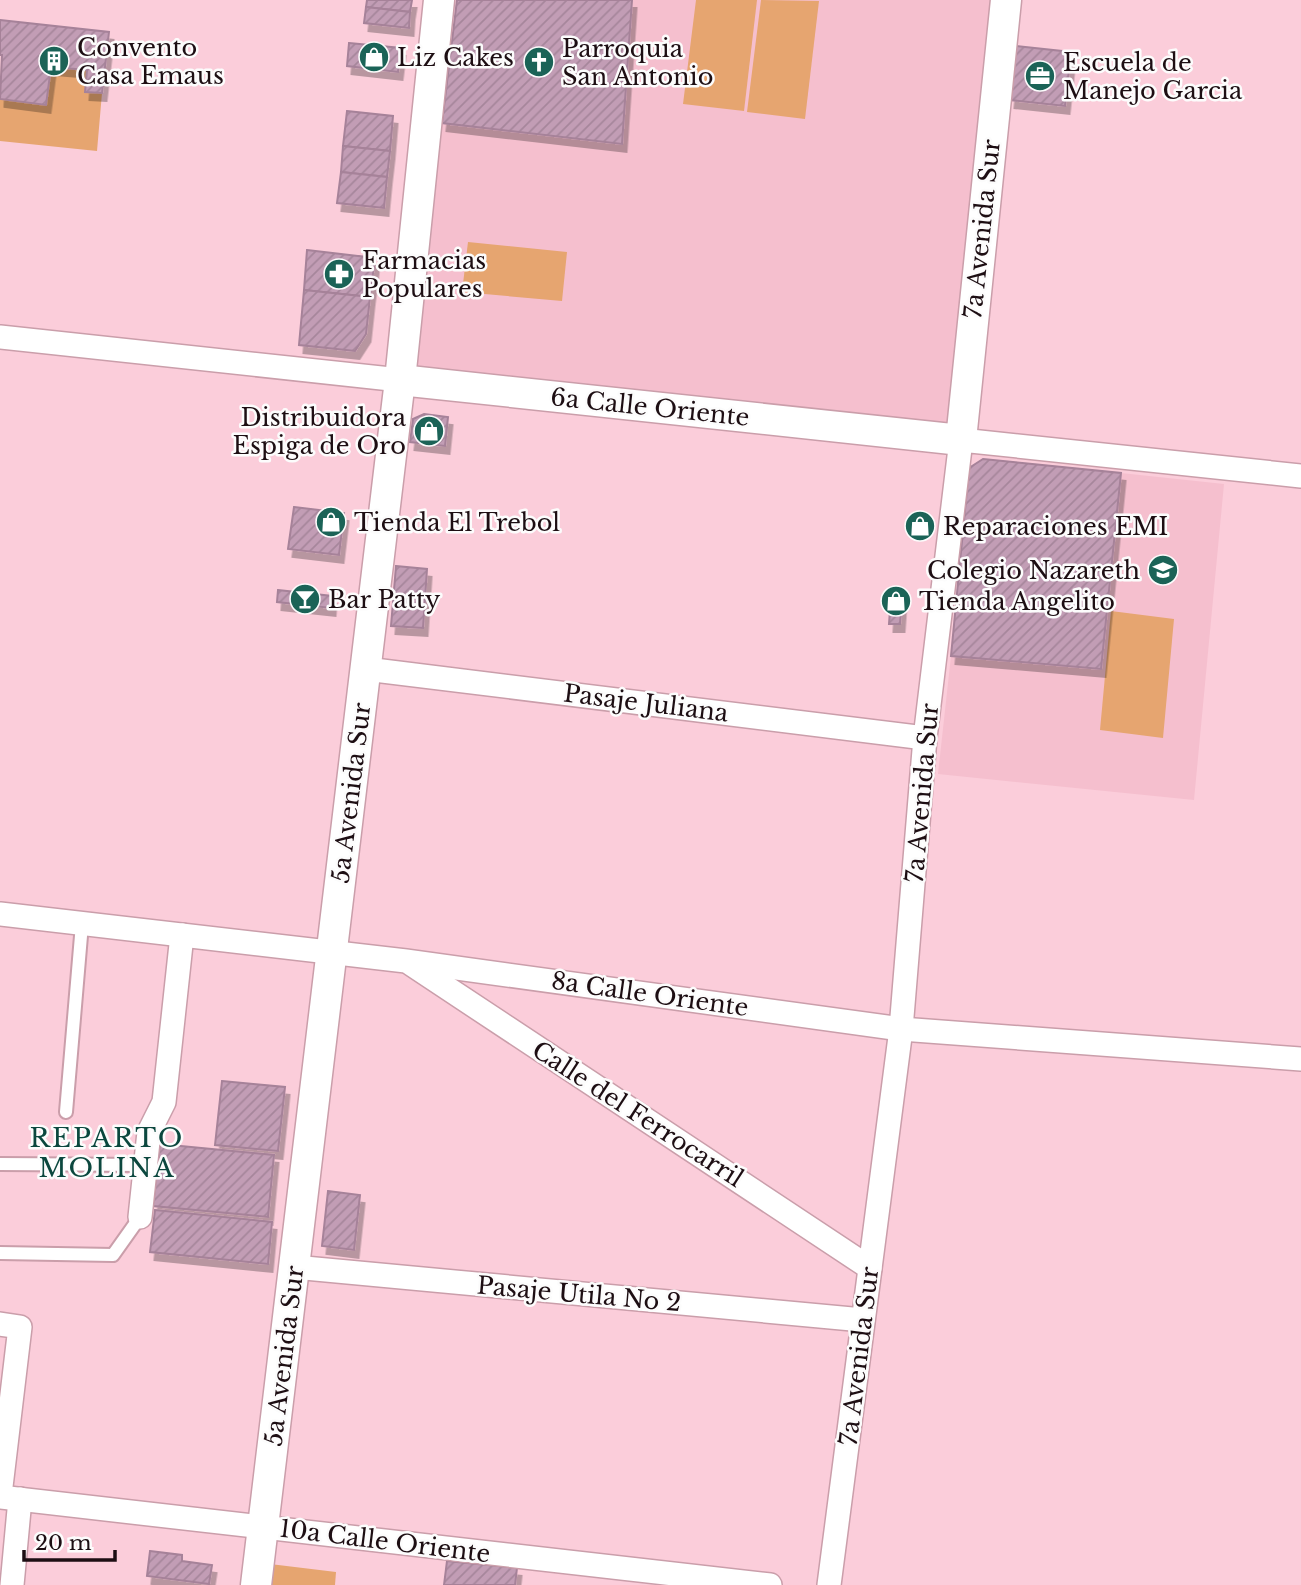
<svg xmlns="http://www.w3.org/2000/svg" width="1301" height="1585" font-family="'Libre Baskerville',serif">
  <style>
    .built { fill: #f5bfce }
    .green { fill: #e6a570 }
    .building { fill: url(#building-hatch); stroke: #a68299; stroke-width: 2; filter: url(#shadow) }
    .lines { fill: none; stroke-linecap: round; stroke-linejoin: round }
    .service-casing { stroke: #ca9eaa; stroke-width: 16 }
    .minor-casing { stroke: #ca9eaa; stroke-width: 26 }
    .tertiary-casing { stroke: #ca9eaa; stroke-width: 33 }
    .service { stroke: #fff; stroke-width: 12 }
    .minor { stroke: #fff; stroke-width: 23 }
    .tertiary { stroke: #fff; stroke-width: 30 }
    .labels { text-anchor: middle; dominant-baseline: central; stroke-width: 5; stroke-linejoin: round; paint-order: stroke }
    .poi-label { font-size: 24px; fill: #1d0e13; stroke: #fcfcfc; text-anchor: start }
    .street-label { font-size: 24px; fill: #1d0e13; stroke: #fcfcfc }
    .neighbourhood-label { font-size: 26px; letter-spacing: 2px; fill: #0b473e; stroke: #fcfcfc }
  </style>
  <defs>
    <pattern id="building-hatch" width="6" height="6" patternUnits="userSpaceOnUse" patternTransform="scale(1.75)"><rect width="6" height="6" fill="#c29db5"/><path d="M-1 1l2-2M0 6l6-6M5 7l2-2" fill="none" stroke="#a6869b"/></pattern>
    <filter id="shadow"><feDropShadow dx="4.5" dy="8" stdDeviation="0" flood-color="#0004"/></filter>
  </defs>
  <rect width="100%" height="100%" fill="#fbcdda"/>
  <g class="built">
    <path d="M632,0h359l-39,427 -541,-55 31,-249 180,21z"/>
    <path d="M1121,473l103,11 -30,316 -256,-26 13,-118 150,13z"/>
  </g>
  <g class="green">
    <path d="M696,0h61l-13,111 -61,-7z"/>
    <path d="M761,0l58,1 -14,118 -58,-7z"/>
    <path d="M51,67l36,3 -2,21 17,2 -5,58 -97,-10v-42l46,5z"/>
    <path d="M468,242l99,10 -5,49 -100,-9z"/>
    <path d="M1111,611l63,8 -11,119 -63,-8z"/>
    <path d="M270,1564l66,8 -1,13h-67z"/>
  </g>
  <g class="building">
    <path d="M367,0h45l-2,12 -44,-5z"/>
    <path d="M457,0h175l-10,144 -180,-21z"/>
    <path d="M366,7l44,5 -1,16 -45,-5z"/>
    <path d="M0,20l109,12 -7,61 -17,-1 2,-22 -36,-3 -5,38 -46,-6 2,-44h-2z"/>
    <path d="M349,43l52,5 -3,24 -51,-6z"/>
    <path d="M1016,46l55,6 -6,54 -55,-6z"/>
    <path d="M347,111l46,5 -3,35 -47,-5z"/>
    <path d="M343,146l47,5 -3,26 -46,-5z"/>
    <path d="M341,172l46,5 -3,31 -47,-5z"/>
    <path d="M307,250l68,8 -5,39 -66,-7z"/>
    <path d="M304,290l66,7 -4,37 -11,17 -56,-6z"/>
    <path d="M424,414l24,3 -3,29 -35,-4 3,-23z"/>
    <path d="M983,459l138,14 -20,196 -150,-13 18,-188z"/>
    <path d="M294,507l50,6 -5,42 -51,-6z"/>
    <path d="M396,566l31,3 -4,59 -32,-2z"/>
    <path d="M278,590l54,6 -1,12 -54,-6z"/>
    <path d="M891,591l11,1 -1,18h-11z"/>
    <path d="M890,610h11l-1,14h-11z"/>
    <path d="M222,1081l63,6 -7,64 -63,-6z"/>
    <path d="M160,1144l114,11 -6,62 -115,-11z"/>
    <path d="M328,1191l32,4 -6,55 -32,-4z"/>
    <path d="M155,1210l117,12 -4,42 -118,-12z"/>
    <path d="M150,1551l32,4v6l30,4 -3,19 -62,-8z"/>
    <path d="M447,1561l70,7 -2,17h-71z"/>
  </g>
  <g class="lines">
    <g class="service-casing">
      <g id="service">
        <path d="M66,1112l16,-188"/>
        <path d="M0,1164l146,1"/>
        <path d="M0,1253l113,2 27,-38"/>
      </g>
    </g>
    <g class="minor-casing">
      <g id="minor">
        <path d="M0,337l400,43"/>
        <path d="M366,669l559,69"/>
        <path d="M0,914l406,47 495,68 400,30"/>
        <path d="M411,964l459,304"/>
        <path d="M140,1217l9,-85 15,-30 18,-167"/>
        <path d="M294,1267l569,53"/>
        <path d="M0,1324l20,3 -20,168"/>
        <path d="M0,1497l770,88"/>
        <path d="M12,1585l8,-86"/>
        <path d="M829,1585l72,-556 24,-291 36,-298 340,36"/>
      </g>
    </g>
    <g class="tertiary-casing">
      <g id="tertiary">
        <path d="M400,380l561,60 45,-440"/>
        <path d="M256,1585l144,-1205 39,-380"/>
      </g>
    </g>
    <use href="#service" class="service"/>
    <use href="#minor" class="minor"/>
    <use href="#tertiary" class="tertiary"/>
  </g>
  <defs>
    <g id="shop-disc" transform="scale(1.575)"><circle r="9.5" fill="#1b6357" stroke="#fcfcfc"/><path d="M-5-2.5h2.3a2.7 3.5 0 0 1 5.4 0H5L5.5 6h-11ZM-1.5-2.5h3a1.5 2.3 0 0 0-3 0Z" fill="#fff"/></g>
    <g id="building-disc" transform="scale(1.575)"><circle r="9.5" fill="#1b6357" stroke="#fcfcfc"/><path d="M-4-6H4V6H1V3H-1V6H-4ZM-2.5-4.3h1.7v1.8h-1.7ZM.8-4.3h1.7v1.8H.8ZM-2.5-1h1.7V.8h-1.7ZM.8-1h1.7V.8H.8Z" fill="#fff"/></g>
    <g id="church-disc" transform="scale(1.575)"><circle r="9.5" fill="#1b6357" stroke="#fcfcfc"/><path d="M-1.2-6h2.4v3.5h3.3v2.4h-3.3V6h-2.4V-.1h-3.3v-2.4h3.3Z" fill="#fff"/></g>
    <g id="office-disc" transform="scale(1.575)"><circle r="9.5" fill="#1b6357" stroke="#fcfcfc"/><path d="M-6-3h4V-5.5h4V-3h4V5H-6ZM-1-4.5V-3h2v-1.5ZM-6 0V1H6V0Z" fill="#fff"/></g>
    <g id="pharmacy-disc" transform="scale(1.575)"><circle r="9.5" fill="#1b6357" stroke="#fcfcfc"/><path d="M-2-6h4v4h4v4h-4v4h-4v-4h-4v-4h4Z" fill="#fff"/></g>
    <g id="school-disc" transform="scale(1.575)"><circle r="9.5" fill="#1b6357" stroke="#fcfcfc"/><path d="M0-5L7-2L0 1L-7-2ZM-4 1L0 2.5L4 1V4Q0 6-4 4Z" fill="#fff"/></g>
    <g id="bar-disc" transform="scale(1.575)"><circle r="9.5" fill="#1b6357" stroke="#fcfcfc"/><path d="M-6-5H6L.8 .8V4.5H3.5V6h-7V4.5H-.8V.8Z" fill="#fff"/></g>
  </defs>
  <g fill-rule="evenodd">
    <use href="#shop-disc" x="374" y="57"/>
    <use href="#building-disc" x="54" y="61"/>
    <use href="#church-disc" x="539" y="62"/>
    <use href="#office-disc" x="1040" y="76"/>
    <use href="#pharmacy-disc" x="339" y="274"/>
    <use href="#shop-disc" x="429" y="431"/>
    <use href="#shop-disc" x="331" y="522"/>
    <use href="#shop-disc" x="920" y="526"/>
    <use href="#school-disc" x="1163" y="570"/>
    <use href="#bar-disc" x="305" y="599"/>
    <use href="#shop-disc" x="896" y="601"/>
  </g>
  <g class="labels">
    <g class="poi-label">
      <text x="77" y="47">Convento<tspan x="77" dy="28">Casa Emaus</tspan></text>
      <text x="562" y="48">Parroquia<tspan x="562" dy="28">San Antonio</tspan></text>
      <text x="397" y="57">Liz Cakes</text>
      <text x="1063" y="62">Escuela de<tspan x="1063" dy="28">Manejo Garcia</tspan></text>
      <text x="362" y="260">Farmacias<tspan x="362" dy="28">Populares</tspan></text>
      <text x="406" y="417" text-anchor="end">Distribuidora<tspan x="406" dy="28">Espiga de Oro</tspan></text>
      <text x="354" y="522">Tienda El Trebol</text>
      <text x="943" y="526">Reparaciones EMI</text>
      <text x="1140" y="570" text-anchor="end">Colegio Nazareth</text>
      <text x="328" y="599">Bar Patty</text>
      <text x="919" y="601">Tienda Angelito</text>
    </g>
    <g class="street-label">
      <text transform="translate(982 229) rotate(-84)">7a Avenida Sur</text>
      <text transform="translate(650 407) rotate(6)">6a Calle Oriente</text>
      <text transform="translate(646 703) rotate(7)">Pasaje Juliana</text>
      <text transform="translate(351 793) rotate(-83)">5a Avenida Sur</text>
      <text transform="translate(922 793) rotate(-85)">7a Avenida Sur</text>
      <text transform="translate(650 994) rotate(8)">8a Calle Oriente</text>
      <text transform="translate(638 1114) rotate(33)">Calle del Ferrocarril</text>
      <text transform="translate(579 1294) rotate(5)">Pasaje Utila No 2</text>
      <text transform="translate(284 1356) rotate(-83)">5a Avenida Sur</text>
      <text transform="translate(859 1356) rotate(-83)">7a Avenida Sur</text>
      <text transform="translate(385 1541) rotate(7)">10a Calle Oriente</text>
    </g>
    <g class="neighbourhood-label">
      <text x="107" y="1138">REPARTO<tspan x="107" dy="30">MOLINA</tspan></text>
    </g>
  </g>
  <path d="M24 1550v10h91v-10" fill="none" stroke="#1d0e13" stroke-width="3.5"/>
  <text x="35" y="1550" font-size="21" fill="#1d0e13" stroke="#fcfcfc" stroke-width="5" paint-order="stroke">20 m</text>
</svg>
